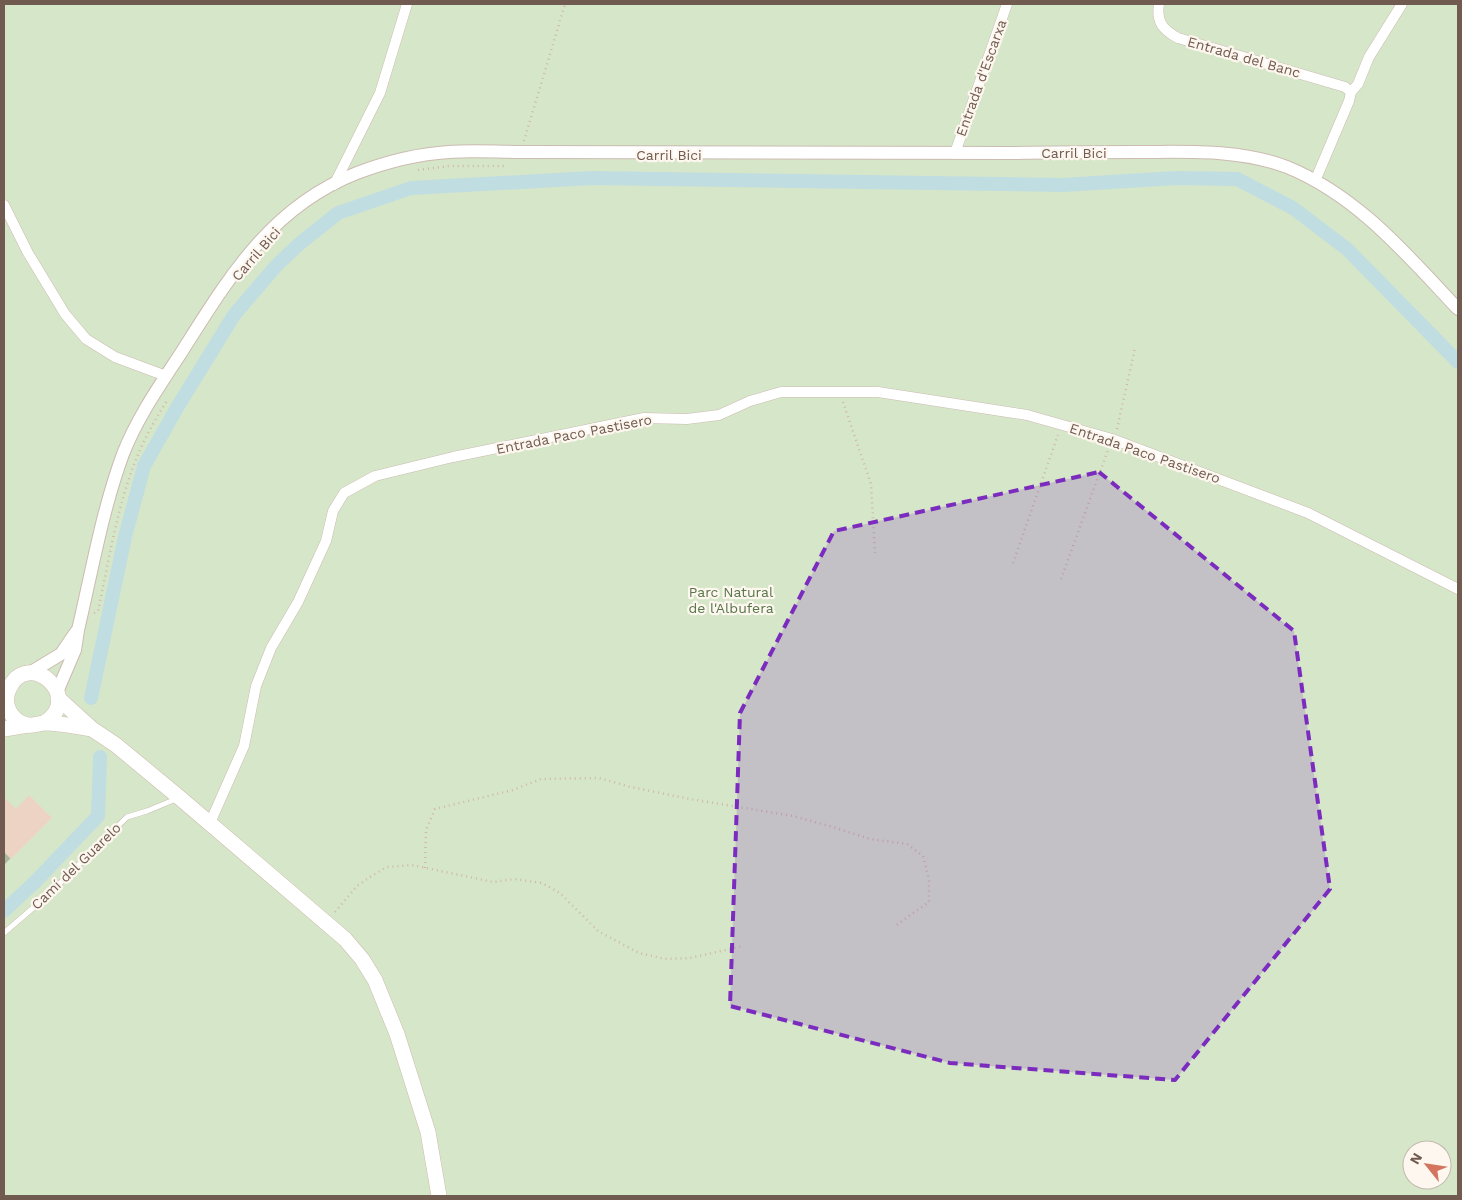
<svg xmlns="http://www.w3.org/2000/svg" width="1462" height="1200" font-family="'Work Sans',sans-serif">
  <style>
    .green { fill: #d6e6c9; fill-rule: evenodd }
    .shadow { fill: #0003 }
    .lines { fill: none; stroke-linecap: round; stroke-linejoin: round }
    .canal { stroke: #c0dde1; stroke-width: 14 }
    .building { fill: #ecd3c4 }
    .service-casing { stroke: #cbbbb1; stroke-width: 6 }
    .minor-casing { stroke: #cbbbb1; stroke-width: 11 }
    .tertiary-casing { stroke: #cbbbb1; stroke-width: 14 }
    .secondary-casing { stroke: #cdbcae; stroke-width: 16 }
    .path { stroke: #d1b7a8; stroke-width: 2.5; stroke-dasharray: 1 4; stroke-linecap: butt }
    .service { stroke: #fff; stroke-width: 5 }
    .minor { stroke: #fff; stroke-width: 10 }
    .tertiary { stroke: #fff; stroke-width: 12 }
    .secondary { stroke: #fff; stroke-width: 15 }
    .marked { fill: #7b2cbf; fill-opacity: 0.2; stroke: #7b2cbf; stroke-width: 4; stroke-dasharray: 10 6; stroke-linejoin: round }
    .labels { text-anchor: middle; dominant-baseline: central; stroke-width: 4.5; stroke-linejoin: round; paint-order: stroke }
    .street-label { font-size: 14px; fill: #715b50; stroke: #fdf7ef }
    .park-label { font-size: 14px; fill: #57764a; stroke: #fdf7ef }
  </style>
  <rect width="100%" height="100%" fill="#faf3e9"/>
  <path class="green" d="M4,4h1454v1192h-1454zM1412,1150h30v30h-30z"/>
  <path class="shadow" d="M5,800l11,10 34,8 -46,47v-64z"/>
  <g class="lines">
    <g class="canal">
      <path d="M91,698l34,-161 19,-71 34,-60 56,-91 42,-49 22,-21 40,-32 73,-25 181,-10 471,7 113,-7 61,1 56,29 54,41 111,113"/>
      <path d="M4,911l32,-30 62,-65 2,-59"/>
    </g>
  </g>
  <path class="building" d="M29,795l23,23 -41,41 -7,-7v-53l1,-1 11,11z"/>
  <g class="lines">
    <g class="service-casing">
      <path id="service" d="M4,933l44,-38 79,-78 20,-6 29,-12"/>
    </g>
    <g class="minor-casing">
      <g id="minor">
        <path d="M1159,4c-3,18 4,26 19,34l167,49 6,5 -2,9 -34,80"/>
        <path d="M1351,92l7,-8 11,-27 33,-53"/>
        <path d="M955,153l52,-149"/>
        <path d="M334,185l46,-92 27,-89"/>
        <path d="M4,205l24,48 37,61 21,25 29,18 51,19"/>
        <path d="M210,823l34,-77 12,-60 15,-38 27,-46 28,-61 7,-30 11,-18 31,-17 78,-19 191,-39 43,1 32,-4 31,-14 31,-9h97l149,23 85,24 196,74 150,76"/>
      </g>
    </g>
    <g class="tertiary-casing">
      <g id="tertiary">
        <path d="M28,674l33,-20 15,-22"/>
        <path d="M57,692l18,-42 3,-20c14,-59 24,-119 45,-176 14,-36 37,-69 58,-101 47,-74 89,-146 176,-180 29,-11 61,-19 92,-21 24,-2 48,0 72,0 164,0 329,1 494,1 41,-1 83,-1 124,-1 49,0 101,-3 148,15 71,29 120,88 171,142"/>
      </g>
    </g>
    <g class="secondary-casing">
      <g id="secondary">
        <path d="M58,698l34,31 24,16 64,53 165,141 17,20 13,21 22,54 31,98 11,64"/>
        <path d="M44,723c42,-26 -17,-76 -35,-34 -7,15 2,32 18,36 7,1 12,-2 19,-2 15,0 31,4 46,6"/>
        <path d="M4,729l24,-4"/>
      </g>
    </g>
    <g class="path">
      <path d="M524,141l41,-137"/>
      <path d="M418,170l31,-4h55"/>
      <path d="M843,402l28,82 4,69"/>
      <path d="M1117,429l18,-81"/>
      <path d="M1013,563l45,-128"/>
      <path d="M1061,579l47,-129"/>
      <path d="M94,613l4,-2c11,-51 19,-105 39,-154 8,-20 19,-39 31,-58"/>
      <path d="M425,868l1,-38 9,-21 78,-19 28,-11 58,-1 32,9 59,12 103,17 40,11 37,12 37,5 16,12 6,23v23l-34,24"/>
      <path d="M335,912l22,-26 16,-11 14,-8 25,-2 81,17 22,-3 27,4 18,10 38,38 41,22 26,6 25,-1 53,-12"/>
    </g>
    <use href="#service" class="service"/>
    <use href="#minor" class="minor"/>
    <use href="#tertiary" class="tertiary"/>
    <use href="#secondary" class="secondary"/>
  </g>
  <path class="marked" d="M1099,472l195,159 36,258 -155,191 -225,-17 -220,-57 10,-293 94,-182z"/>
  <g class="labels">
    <g class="street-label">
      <text transform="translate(1244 57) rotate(16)">Entrada del Banc</text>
      <text transform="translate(981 78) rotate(-70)">Entrada d'Escarxa</text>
      <text x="1074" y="153">Carril Bici</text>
      <text x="669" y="155">Carril Bici</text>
      <text transform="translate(256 254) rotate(-49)">Carril Bici</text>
      <text transform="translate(574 434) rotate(-11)">Entrada Paco Pastisero</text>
      <text transform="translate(1145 453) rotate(19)">Entrada Paco Pastisero</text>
      <text transform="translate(76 866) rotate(-44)">Camí del Guarelo</text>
    </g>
    <g class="park-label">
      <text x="731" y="592">Parc Natural<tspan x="731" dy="16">de l'Albufera</tspan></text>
    </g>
  </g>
  <rect width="1462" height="1200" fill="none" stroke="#715b50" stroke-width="10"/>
  <g transform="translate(1427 1165) rotate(300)"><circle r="24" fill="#fdf7ef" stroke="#c5b9af"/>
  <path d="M0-4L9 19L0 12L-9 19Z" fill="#d4765f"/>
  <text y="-8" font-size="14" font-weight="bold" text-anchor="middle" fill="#715b50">N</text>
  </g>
</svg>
